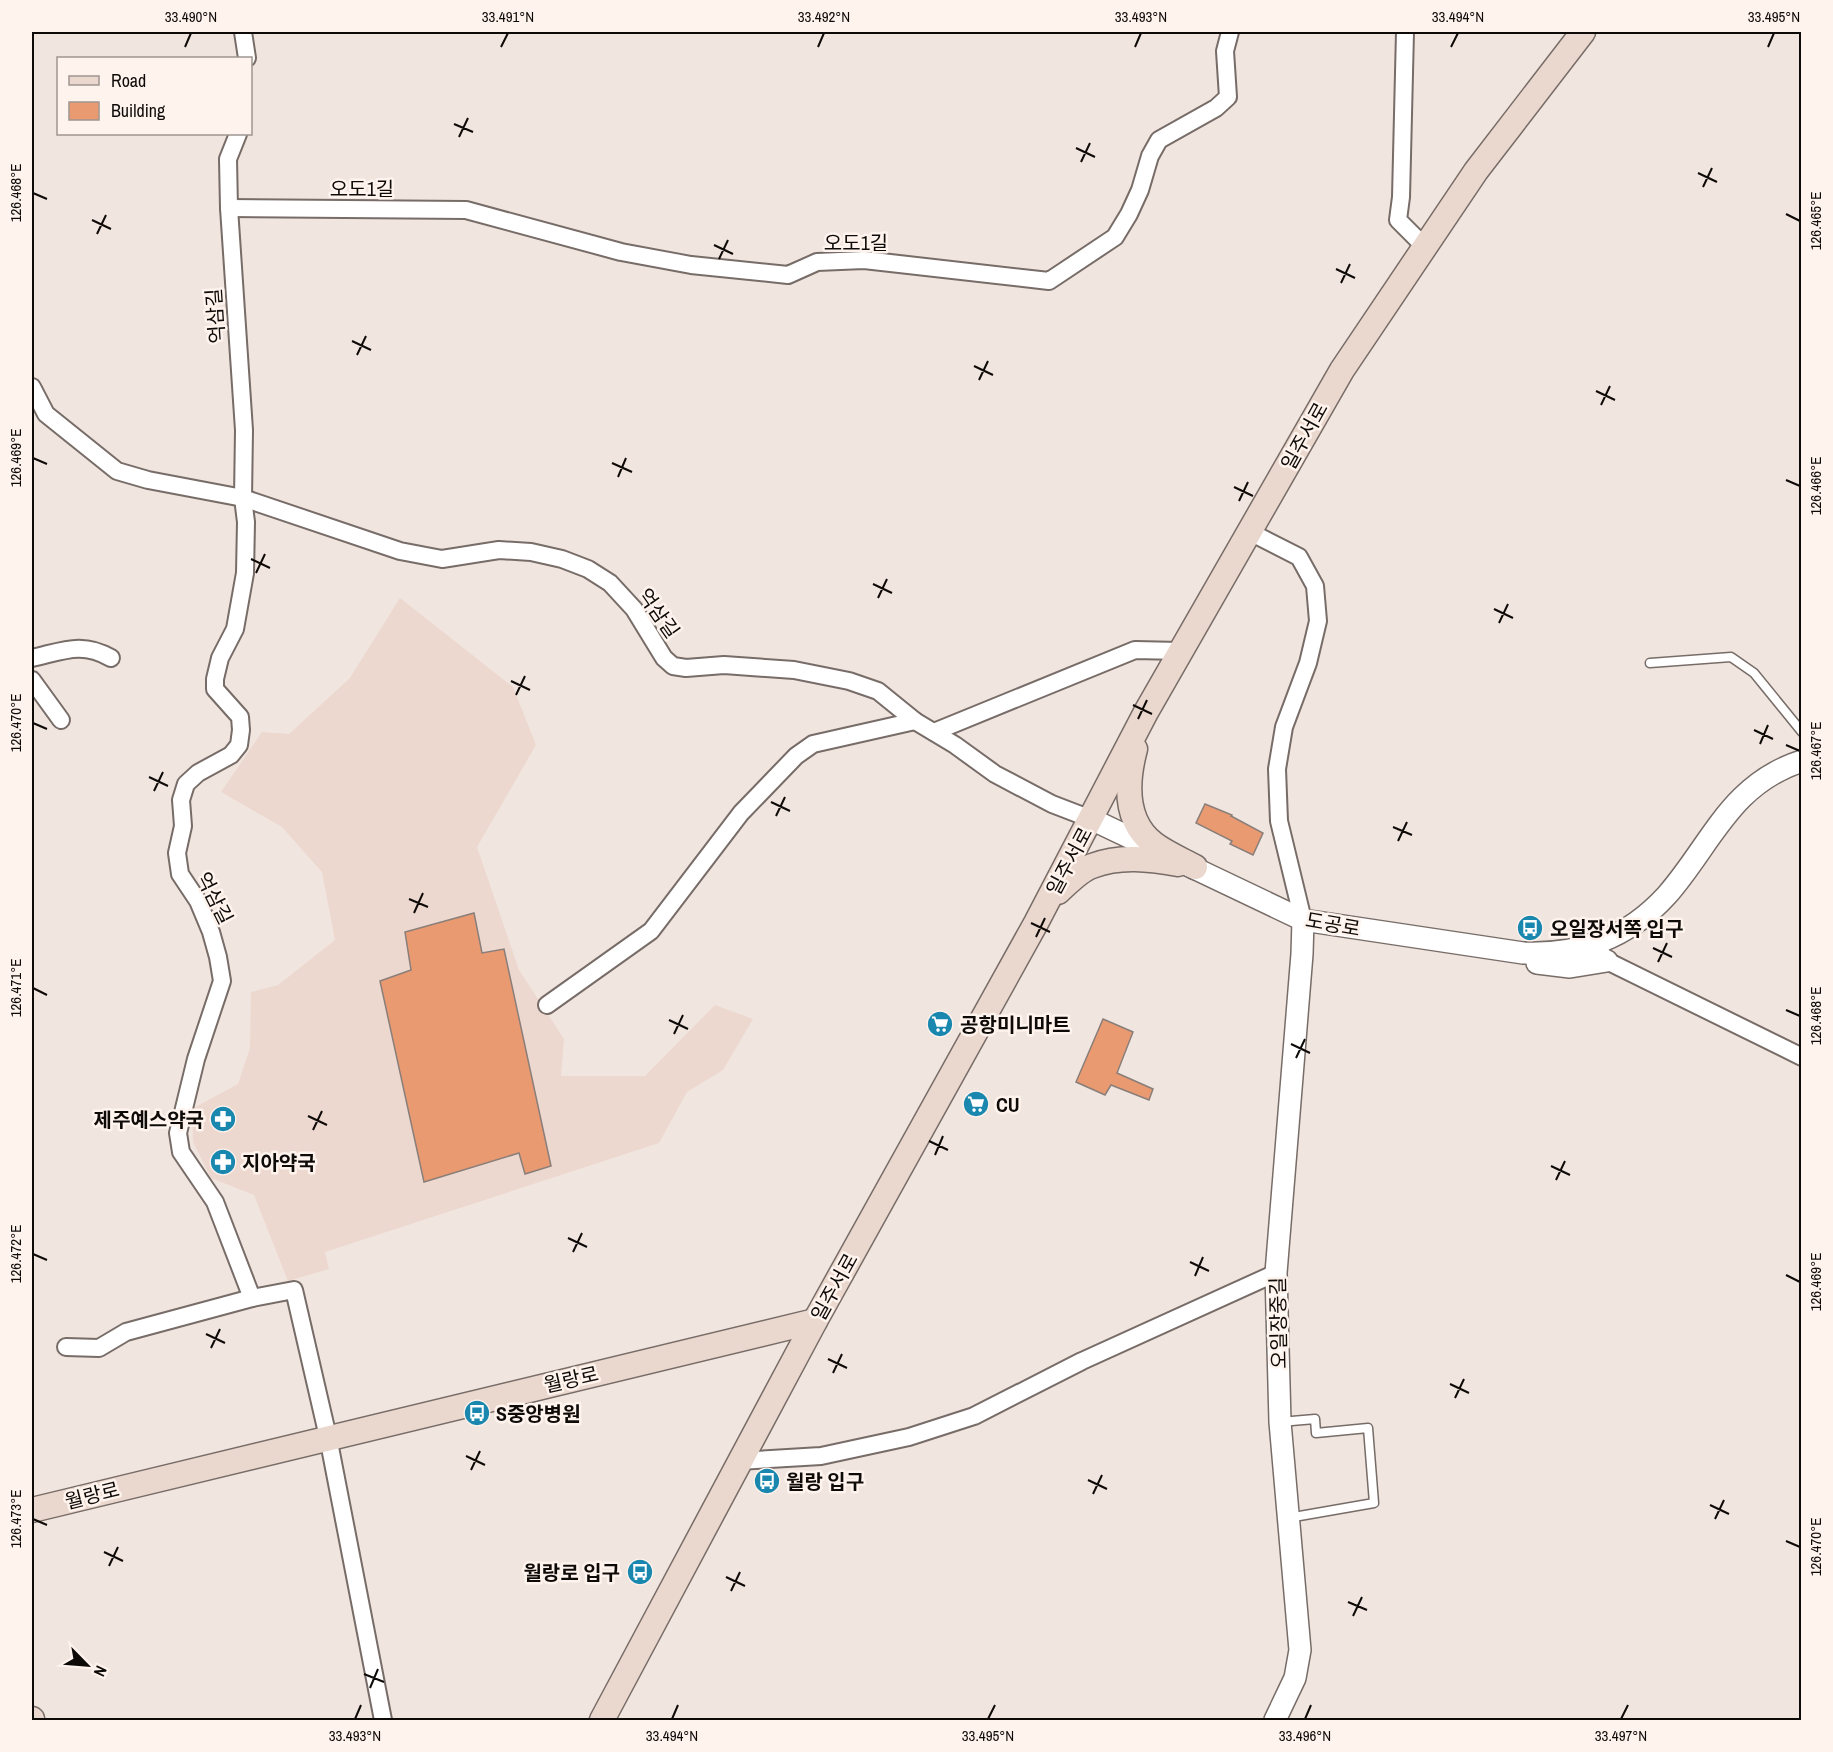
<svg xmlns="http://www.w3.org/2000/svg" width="1833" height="1752" font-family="'Archivo Narrow','Noto Sans KR',sans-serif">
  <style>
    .built { fill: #ecd8cf }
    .building { fill: #e99a71; stroke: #897e79; stroke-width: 1.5 }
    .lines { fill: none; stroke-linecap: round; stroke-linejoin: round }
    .service-casing { stroke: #776c67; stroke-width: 11 }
    .minor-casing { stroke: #776c67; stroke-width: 20 }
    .tertiary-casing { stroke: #776c67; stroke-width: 24 }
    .secondary-casing { stroke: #776c67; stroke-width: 27 }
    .service { stroke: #fff; stroke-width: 8 }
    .minor { stroke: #fff; stroke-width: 16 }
    .tertiary { stroke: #fff; stroke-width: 21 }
    .secondary { stroke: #ead7cd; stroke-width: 24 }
    .ticks { fill: none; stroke: #0e0a08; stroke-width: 2 }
    .labels { text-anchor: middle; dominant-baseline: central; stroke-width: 5; stroke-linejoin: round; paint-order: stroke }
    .street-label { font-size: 20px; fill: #0e0a08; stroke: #fff3ed }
    .poi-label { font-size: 20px; font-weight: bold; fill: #0e0a08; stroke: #fff3ed; text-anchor: start }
    .neatline { fill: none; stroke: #0e0a08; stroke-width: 2 }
    .ticks-label { font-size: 15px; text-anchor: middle; fill: #0e0a08 }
  </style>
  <rect width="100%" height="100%" fill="#f1e5df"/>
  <path class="built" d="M400,598l113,89 23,58 -59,102 42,123 45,69 -3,37h84l70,-71 38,14 -30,51 -36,22 -28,51 -334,109 4,17 -41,12 -34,-86 -43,-17 -18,-36 -1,-33 46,-25 12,-36 1,-56 27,-7 57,-45 -13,-68 -40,-45 -61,-35 41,-60 27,2 61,-56z"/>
  <g class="building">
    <path d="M1205,804l27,11 -1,1 32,17 -10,22 -23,-11 2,-3 -36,-18z"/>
    <path d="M474,913l8,40 22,-4 47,217 -26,8 -6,-21 -95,29 -44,-201 31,-11 -6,-38z"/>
    <path d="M1103,1019l30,13 -16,41 36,16 -4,11 -38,-15 -6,10 -29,-13z"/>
  </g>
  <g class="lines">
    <g class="service-casing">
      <g id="service">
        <path d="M1650,663l81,-6 23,16 48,59"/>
        <path d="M1280,1422l35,-3 1,14 52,-5 6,75 -86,15"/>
      </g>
    </g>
    <g class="minor-casing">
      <g id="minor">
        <path d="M243,32l4,26"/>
        <path d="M1405,32l-4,165 -3,23 27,27"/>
        <path d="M238,134l-10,25 1,49 15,222 -1,68 3,24 -1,51 -10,56 -15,29 -5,21v10l25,28 1,13 -2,15 -8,10 -33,18 -12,11 -5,16 2,26 -6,27 3,21 18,27 13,31 7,25 4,24 -26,78 -18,74 3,19 34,50 37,96"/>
        <path d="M229,208l237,2 155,42 70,13 97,10 29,-13 47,-2 185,21 66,-44 14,-23 11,-24 10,-34 9,-16 57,-32 12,-11 -3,-46 5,-19"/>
        <path d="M32,387l14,27 71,57 31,9 95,18 157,53 42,8 57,-9 32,2 31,7 26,10 22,14 24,26 30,49 9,8 13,2 38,-3 70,5 55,11 29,10 37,30 40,24 40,29 57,30 39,15"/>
        <path d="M1250,532l49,25 16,29 3,35 -10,42 -24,64 -7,42 2,52 24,99"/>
        <path d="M32,658c31,-7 50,-17 79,0"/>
        <path d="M32,680l29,40"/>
        <path d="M934,732l201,-82 45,1"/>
        <path d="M1600,951l7,10 195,96"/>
        <path d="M547,1005l104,-74 90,-118 55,-57 17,-12 102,-23"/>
        <path d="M66,1347l33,1 27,-16 126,-34 42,-8 34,147 55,283"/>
        <path d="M739,1461l82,-5 88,-19 65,-21 108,-55 194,-88"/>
      </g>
    </g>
    <g class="tertiary-casing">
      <g id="tertiary">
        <path d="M1091,819l212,101 220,33c57,2 104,-14 144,-58 44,-50 63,-111 135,-134"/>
        <path d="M1537,963l33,4 37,-6"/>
        <path d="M1275,1720l20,-42 5,-28 -20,-228 -4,-149 26,-319 1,-34"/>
      </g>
    </g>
    <g class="secondary-casing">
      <g id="secondary">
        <path d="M1135,749c-9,34 -11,72 19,95 12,9 28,16 41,23"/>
        <path d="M1058,892c10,-9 22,-22 34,-26 28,-11 58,-7 86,-2"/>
        <path d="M32,1510l783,-189"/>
        <path d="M32,1719v1"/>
        <path d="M602,1720l213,-399 221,-398 110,-211 196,-342 134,-199 107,-139"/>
      </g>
    </g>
    <use href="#service" class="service"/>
    <use href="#minor" class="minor"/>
    <use href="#tertiary" class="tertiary"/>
    <use href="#secondary" class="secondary"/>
  </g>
  <path class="ticks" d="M185,47l6,-14M501,47l7,-14M818,47l6,-14M1135,47l6,-14M1451,47l7,-14M1768,47l6,-14M454,124l19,8M459,137l9,-19M1076,148l19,9M1081,162l9,-19M1698,173l19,9M1703,187l9,-19M33,193l14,6M1786,214l14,7M92,220l19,9M97,234l9,-19M714,245l19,9M719,259l9,-19M1336,269l19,9M1341,283l9,-19M352,341l19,9M357,355l9,-19M974,366l19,9M979,380l9,-19M1596,391l19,9M1601,405l9,-19M33,458l14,6M612,463l20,9M618,477l8,-19M1786,480l14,6M1234,487l19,9M1239,501l9,-19M251,559l19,9M256,573l9,-19M873,584l19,9M878,598l9,-19M1494,609l19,9M1499,623l9,-19M511,681l19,9M516,695l9,-19M1133,705l19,9M1138,719l9,-19M33,723l14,6M1754,730l19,9M1760,744l8,-19M1786,745l14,6M149,777l19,9M154,791l9,-19M771,802l19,9M776,816l9,-19M1393,827l19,8M1398,841l9,-19M409,899l19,8M414,913l9,-20M1031,923l19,9M1036,937l9,-19M1653,948l19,9M1658,962l9,-19M33,988l14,7M1786,1010l14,6M669,1020l19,9M674,1034l9,-19M1291,1044l19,9M1296,1058l9,-19M308,1116l19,9M313,1130l9,-19M929,1141l19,9M935,1155l8,-19M1551,1166l19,9M1556,1180l9,-19M568,1238l19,9M573,1252l9,-19M33,1254l14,6M1190,1262l19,9M1786,1275l14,7M1195,1276l8,-19M206,1334l19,9M211,1348l9,-19M828,1359l19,9M833,1373l9,-19M1450,1384l19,9M1455,1398l9,-19M466,1456l19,9M471,1470l9,-19M1088,1480l19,9M1093,1494l9,-19M1710,1505l19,9M33,1519l14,6M1715,1519l9,-19M1786,1541l14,6M104,1552l19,9M109,1566l9,-19M726,1577l19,9M731,1591l9,-19M1348,1602l19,8M1353,1616l9,-19M364,1674l20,8M370,1688l8,-19M355,1719l6,-14M672,1719l6,-14M988,1719l7,-14M1305,1719l6,-14M1621,1719l7,-14"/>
  <defs>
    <g id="bus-disc" transform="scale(1.35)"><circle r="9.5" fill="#1987ae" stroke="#fff3ed"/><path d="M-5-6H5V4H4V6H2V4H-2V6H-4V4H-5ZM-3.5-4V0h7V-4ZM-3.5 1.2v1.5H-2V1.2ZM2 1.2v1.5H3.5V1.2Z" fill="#fff"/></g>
    <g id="supermarket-disc" transform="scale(1.35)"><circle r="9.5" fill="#1987ae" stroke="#fff3ed"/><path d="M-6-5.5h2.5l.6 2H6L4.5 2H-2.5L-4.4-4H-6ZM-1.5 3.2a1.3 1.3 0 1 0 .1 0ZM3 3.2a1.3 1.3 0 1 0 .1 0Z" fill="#fff"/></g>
    <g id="pharmacy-disc" transform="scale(1.35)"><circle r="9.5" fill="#1987ae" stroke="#fff3ed"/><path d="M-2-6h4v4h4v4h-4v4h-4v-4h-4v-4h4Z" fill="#fff"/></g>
  </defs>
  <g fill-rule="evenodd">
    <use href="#bus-disc" x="1530" y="928"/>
    <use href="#supermarket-disc" x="940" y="1024"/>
    <use href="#supermarket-disc" x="976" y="1104"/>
    <use href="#pharmacy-disc" x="223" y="1119"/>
    <use href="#pharmacy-disc" x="223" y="1162"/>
    <use href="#bus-disc" x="477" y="1413"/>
    <use href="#bus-disc" x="767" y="1481"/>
    <use href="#bus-disc" x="640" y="1572"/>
  </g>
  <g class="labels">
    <g class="street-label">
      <text x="362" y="188">오도1길</text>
      <text x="856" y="242">오도1길</text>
      <text transform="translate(215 316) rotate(-94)">억삼길</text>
      <text transform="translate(1304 436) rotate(-61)">일주서로</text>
      <text transform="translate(659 613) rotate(55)">억삼길</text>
      <text transform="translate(1069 861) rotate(-62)">일주서로</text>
      <text transform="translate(215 898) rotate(63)">억삼길</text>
      <text transform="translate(1333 924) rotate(10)">도공로</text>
      <text transform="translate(834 1287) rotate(-61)">일주서로</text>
      <text transform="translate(1278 1323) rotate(-91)">오일장중길</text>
      <text transform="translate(571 1379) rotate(-13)">월랑로</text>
      <text transform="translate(92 1495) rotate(-14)">월랑로</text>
    </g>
    <g class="poi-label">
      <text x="1550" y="928">오일장서쪽 입구</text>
      <text x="960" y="1024">공항미니마트</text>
      <text x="996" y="1104">CU</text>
      <text x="204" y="1119" text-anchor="end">제주예스약국</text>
      <text x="242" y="1162">지아약국</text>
      <text x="496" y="1413">S중앙병원</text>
      <text x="786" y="1481">월랑 입구</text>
      <text x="620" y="1572" text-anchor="end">월랑로 입구</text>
    </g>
  </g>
  <rect width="1833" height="1752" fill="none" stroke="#fff3ed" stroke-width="66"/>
  <rect x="57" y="57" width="195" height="78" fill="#fff3ed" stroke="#9f9691" stroke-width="1.5"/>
  <rect x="69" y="76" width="30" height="9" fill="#ead7cd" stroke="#9f9691" stroke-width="1.5"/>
  <text x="111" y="87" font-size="18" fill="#0e0a08">Road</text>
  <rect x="69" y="102" width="30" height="18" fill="#e99a71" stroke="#9f9691" stroke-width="1.5"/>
  <text x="111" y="117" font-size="18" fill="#0e0a08">Building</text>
  <g transform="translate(87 1665) rotate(115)" stroke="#fff3ed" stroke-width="4.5" paint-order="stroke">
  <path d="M0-4.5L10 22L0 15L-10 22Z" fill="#0e0a08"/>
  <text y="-9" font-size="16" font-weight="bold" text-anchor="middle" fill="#0e0a08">N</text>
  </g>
  <rect x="33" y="33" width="1767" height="1686" class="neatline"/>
  <g class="ticks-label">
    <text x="191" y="22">33.490°N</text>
    <text x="508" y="22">33.491°N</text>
    <text x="824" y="22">33.492°N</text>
    <text x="1141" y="22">33.493°N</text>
    <text x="1458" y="22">33.494°N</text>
    <text x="1774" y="22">33.495°N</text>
    <text transform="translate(16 193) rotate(-90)" y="5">126.468°E</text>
    <text transform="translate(1816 221) rotate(-90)" y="5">126.465°E</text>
    <text transform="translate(16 458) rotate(-90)" y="5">126.469°E</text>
    <text transform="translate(1816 486) rotate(-90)" y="5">126.466°E</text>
    <text transform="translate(16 723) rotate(-90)" y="5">126.470°E</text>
    <text transform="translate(1816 751) rotate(-90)" y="5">126.467°E</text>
    <text transform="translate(16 988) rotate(-90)" y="5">126.471°E</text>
    <text transform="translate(1816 1016) rotate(-90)" y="5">126.468°E</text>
    <text transform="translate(16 1254) rotate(-90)" y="5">126.472°E</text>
    <text transform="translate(1816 1282) rotate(-90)" y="5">126.469°E</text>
    <text transform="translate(16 1519) rotate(-90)" y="5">126.473°E</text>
    <text transform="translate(1816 1547) rotate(-90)" y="5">126.470°E</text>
    <text x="355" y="1741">33.493°N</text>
    <text x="672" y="1741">33.494°N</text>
    <text x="988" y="1741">33.495°N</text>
    <text x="1305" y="1741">33.496°N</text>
    <text x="1621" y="1741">33.497°N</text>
  </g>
</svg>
